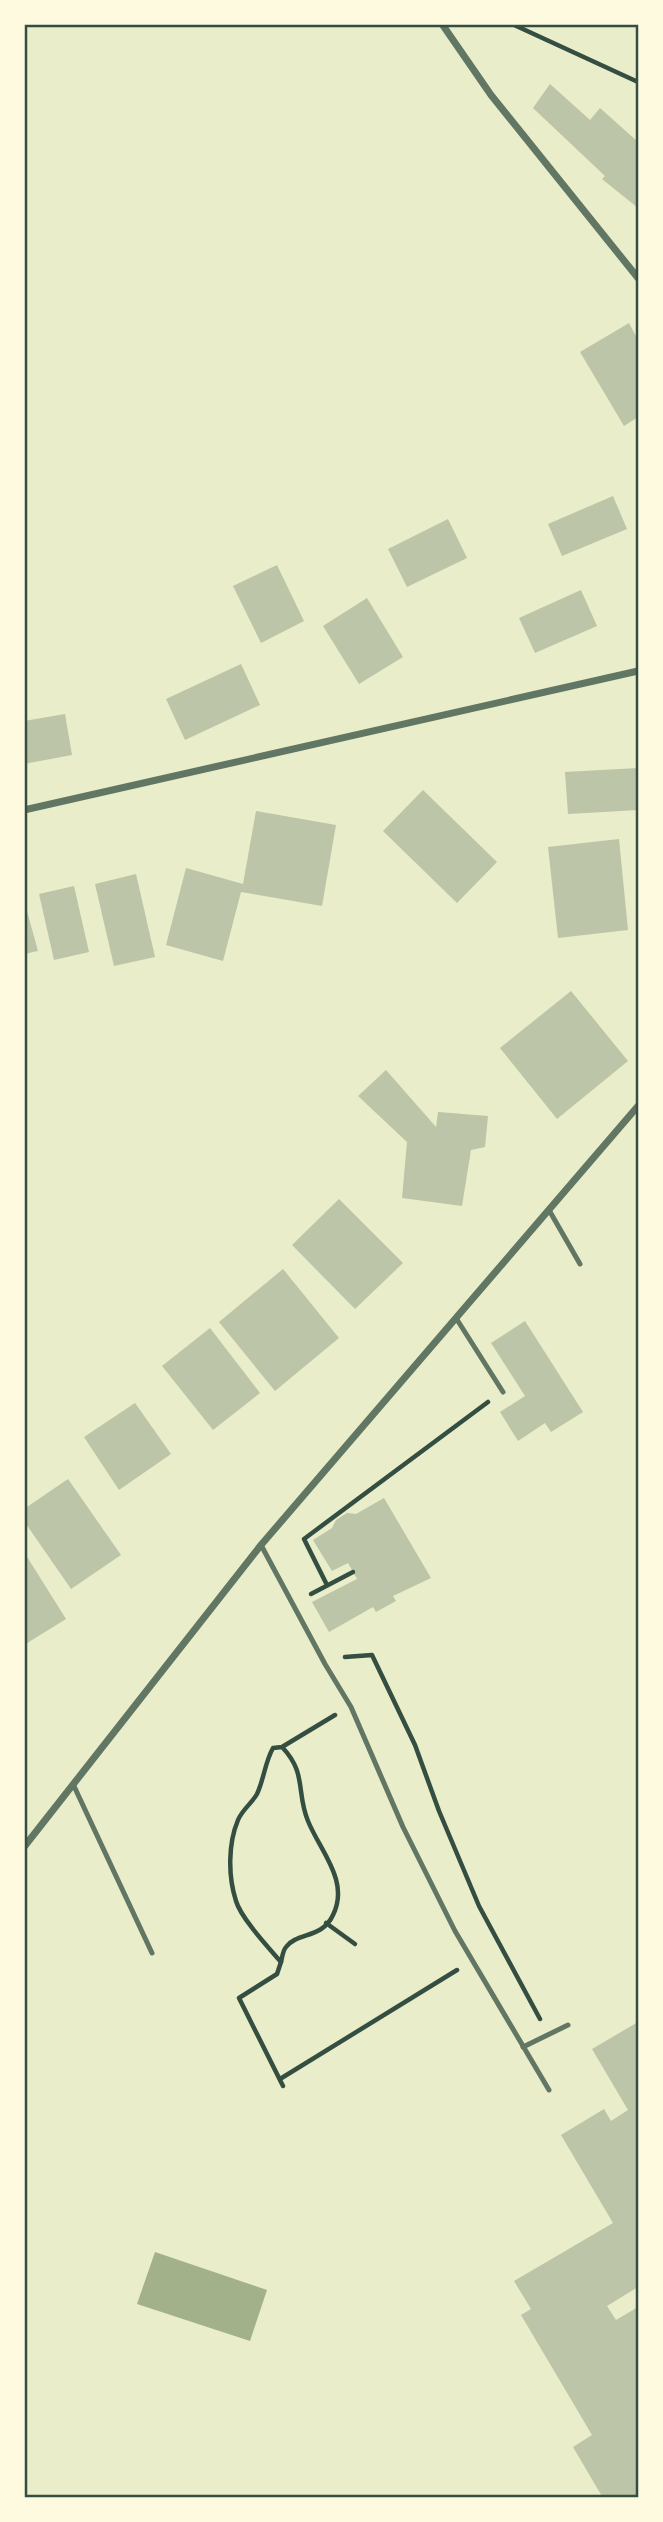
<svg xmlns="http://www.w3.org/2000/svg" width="663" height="2522" font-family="Rubik,sans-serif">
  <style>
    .water { fill: #a3b18a }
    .building { fill: #bcc5a7 }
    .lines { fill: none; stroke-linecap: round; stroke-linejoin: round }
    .path { stroke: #344e41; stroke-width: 4.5 }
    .service { stroke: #617663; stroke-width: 5 }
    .minor { stroke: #617663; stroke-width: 7 }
    .neatline { fill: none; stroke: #344e41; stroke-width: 2.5 }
  </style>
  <rect width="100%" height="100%" fill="#e9edc9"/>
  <path class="water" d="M155,2252l112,38 -17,51 -113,-37z"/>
  <g class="building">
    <path d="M550,84l40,36 10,-12 38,34v66l-36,-29 3,-3 -72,-68z"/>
    <path d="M629,323l9,17v77l-14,9 -44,-74z"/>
    <path d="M613,496l14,33 -65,27 -14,-32z"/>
    <path d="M448,519l19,39 -60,29 -19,-38z"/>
    <path d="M277,565l27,56 -43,22 -28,-57z"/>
    <path d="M581,590l16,36 -62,27 -16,-35z"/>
    <path d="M367,598l36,59 -44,27 -36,-58z"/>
    <path d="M241,664l19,41 -75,35 -19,-41z"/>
    <path d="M65,714l7,41 -48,9v-43z"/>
    <path d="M638,768v42l-70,4 -3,-42z"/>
    <path d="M423,790l74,72 -40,41 -74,-72z"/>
    <path d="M256,811l80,14 -14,81 -81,-14 -18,69 -57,-16 20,-77 57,16z"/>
    <path d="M619,839l9,91 -70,8 -10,-91z"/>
    <path d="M136,874l19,83 -41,9 -19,-82z"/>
    <path d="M74,886l15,66 -35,8 -15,-66z"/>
    <path d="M25,904l13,47 -14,3v-49z"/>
    <path d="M571,991l57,70 -71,58 -57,-71z"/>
    <path d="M386,1070l50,57 2,-15 50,4 -3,31 -14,3 -9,56 -60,-8 5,-56 -49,-46z"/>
    <path d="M339,1199l64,64 -48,46 -63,-64z"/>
    <path d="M283,1269l56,69 -64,53 -56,-69z"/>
    <path d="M525,1321l58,91 -32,20 -6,-9 -27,18 -18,-29 25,-16 -34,-53z"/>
    <path d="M210,1328l50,65 -47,37 -51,-64z"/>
    <path d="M135,1403l36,51 -52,36 -35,-53z"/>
    <path d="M68,1479l53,76 -50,34 -47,-68v-12z"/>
    <path d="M384,1498l47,80 -38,18 3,5 -20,11 -3,-5 -44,25 -17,-30 45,-23 -9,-16 -16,8 -19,-31 19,-12 4,-8 11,-7 9,1z"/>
    <path d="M24,1552l42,67 -42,26z"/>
    <path d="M638,2022v265l-31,19 9,14 22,-13v191h-35l-30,-51 19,-12 -71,-120 10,-6 -17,-28 99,-58 -52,-88 43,-26 7,12 17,-11 -36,-61z"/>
  </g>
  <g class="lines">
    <g class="path">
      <path d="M512,24l126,58"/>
      <path d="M327,1585l-23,-46 184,-137"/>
      <path d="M311,1594l42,-22"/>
      <path d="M345,1657l27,-2 43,90 24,66 40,95 61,113"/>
      <path d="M282,1747c25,26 14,45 26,74 12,30 42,60 25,94 -11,24 -36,17 -47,32 -3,3 -4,11 -5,15 -13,-15 -40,-44 -45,-61 -8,-25 -8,-57 2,-81 4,-10 14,-17 19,-26 7,-15 8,-32 16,-46l9,-1 53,-32"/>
      <path d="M326,1923l29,21"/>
      <path d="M281,1962l-4,12 -38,24 44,88"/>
      <path d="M280,2079l177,-109"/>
    </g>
    <g class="service">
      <path d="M549,1210l31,54"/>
      <path d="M456,1318l47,74"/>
      <path d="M261,1545l64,119 26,43 52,120 52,104 94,159"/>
      <path d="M73,1784l79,169"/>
      <path d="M523,2047l45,-22"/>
    </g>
    <g class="minor">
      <path d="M442,24l49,71 147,183"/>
      <path d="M24,810l614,-139"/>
      <path d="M24,1847l237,-302 377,-439"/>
    </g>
  </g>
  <rect width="663" height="2522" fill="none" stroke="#fefae0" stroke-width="52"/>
  <rect x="26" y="26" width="611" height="2470" class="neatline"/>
</svg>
